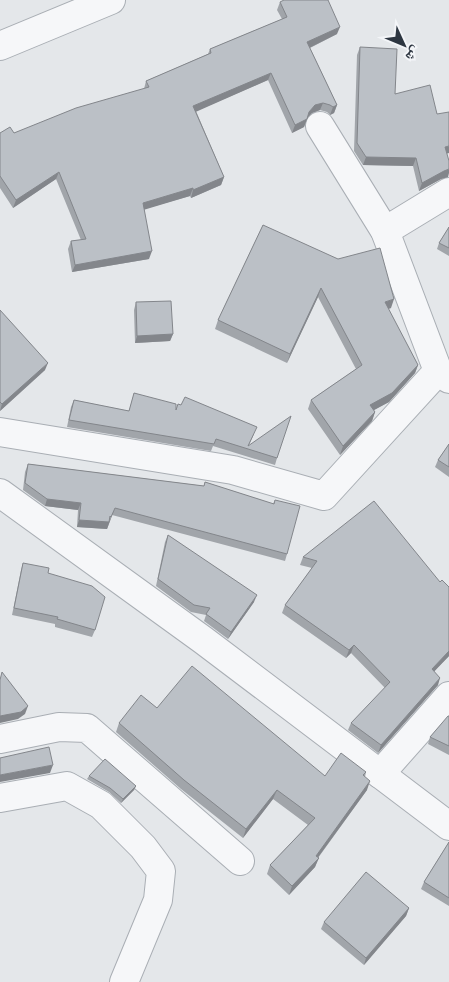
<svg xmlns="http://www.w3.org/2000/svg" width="449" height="982" font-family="'Work Sans','Noto Naskh Arabic',sans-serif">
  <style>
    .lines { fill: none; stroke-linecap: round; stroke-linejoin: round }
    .street-casing { stroke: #a9aeb4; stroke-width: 30 }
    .street { stroke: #f6f7f9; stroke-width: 28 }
    .wall { fill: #a1a5aa }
    .shaded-wall { fill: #83868b }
    .building { fill: #bbc0c6; stroke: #83868b }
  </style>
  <rect width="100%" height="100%" fill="#e4e7ea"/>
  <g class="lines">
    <g class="street-casing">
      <g id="street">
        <path d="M0,46l111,-46"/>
        <path d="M320,126l65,105 53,140"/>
        <path d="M385,231l64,-39"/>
        <path d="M0,432l233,38 91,26 114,-125 11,8"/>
        <path d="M0,493l203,147 246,186"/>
        <path d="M0,739l59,-12 28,1 153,133"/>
        <path d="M380,774l69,-78"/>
        <path d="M0,798l67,-12 34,19 42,42 18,24 -3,29 -34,82"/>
      </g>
    </g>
    <use href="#street" class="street"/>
  </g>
  <g class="wall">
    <path d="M280,2l57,32 -27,14 27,57 -3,8 -4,2 -3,-3 -7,-2 -8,3 -4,4 -4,10 -12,6 -24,-53 -72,31 28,66 -3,8 -30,13 -1,-2 -46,13 5,50 -77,13 -4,-23 3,-8 10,-1 -25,-61 -43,29 -13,-20v-55h14l130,-44 2,-8 62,-27 2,-5 72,-30 -5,-9z"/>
    <path d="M360,47l35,47 52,60 1,23 -7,2 -22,12 -6,-25 -50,-1 -9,-14 3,-96z"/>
    <path d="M263,225l128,83 -3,1 30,56 -3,8 -26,29 -16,8 2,2 -3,9 -32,34 -32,-46 3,-9 45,-31 -38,-72 -31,66 -72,-34 3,-9z"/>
    <path d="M449,227v29l-12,-7 2,-6z"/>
    <path d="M136,302l37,32 -3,7 -35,2 -1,-33z"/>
    <path d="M0,305v6l45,59 -45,41z"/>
    <path d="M134,393l42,17 78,24 -5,11 28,13 -2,7 -62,-19 -2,5 -144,-24 4,-20 3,-7 55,11z"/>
    <path d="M449,444v33l-14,-10 3,-7z"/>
    <path d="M28,464l176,22 1,-4 68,22 2,-4 12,54 -2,7 -173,-46 -5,14 -30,-2 1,-17 -33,-4 -22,-16 2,-18z"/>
    <path d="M168,535l86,67 -26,37 -24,-18 2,-6 -15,-3 -35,-26 9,-44z"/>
    <path d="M303,557l137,25 9,5v69l-15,15 4,14 -60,68 -30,-23 3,-7 34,-35 -34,-35 -5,5 -64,-45 3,-8 27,-37 -12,-3z"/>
    <path d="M23,563l25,10 47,57 -3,7 -37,-10v-3l-43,-9 9,-45z"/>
    <path d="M157,708l168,68 41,-4 -1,5 2,13 -49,68 -3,9 -26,28 -22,-21 3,-9 38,-40 -35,-26 -30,39 -62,-49 -65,-57 3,-9z"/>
    <path d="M449,716v39l-21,-11 2,-7z"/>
    <path d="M89,776l47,10 -2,4 -13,13 -12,-11 -22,-13z"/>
    <path d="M449,842v64l-28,-17 3,-7z"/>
    <path d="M409,908l-3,8 -42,49 -43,-36 3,-7z"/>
  </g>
  <g class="shaded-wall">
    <path d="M340,27l-3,7 -32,16 2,-8z"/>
    <path d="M271,73l-3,7 -77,34 2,-8z"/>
    <path d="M323,103l-3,7 -8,3 -6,6 3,-7 6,-7z"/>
    <path d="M337,105l-3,8 -4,2 3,-8z"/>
    <path d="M307,119l-3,8 -12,6 3,-8z"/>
    <path d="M449,146v7l-7,2 3,-8z"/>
    <path d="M366,157l50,1 -3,8 -50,-1z"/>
    <path d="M449,169v4l-1,4 -7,2 -22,12 3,-8 22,-12z"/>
    <path d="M59,172l-3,7 -43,29 3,-8z"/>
    <path d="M224,177l-3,8 -30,13 2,-8z"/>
    <path d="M193,188l-3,8 -50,15 3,-8z"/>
    <path d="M152,251l-3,8 -77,13 3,-7z"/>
    <path d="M321,288l-3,9 -31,66 3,-9z"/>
    <path d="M394,299l-3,9 -10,3 4,-9z"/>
    <path d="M173,334l-3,7 -35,2 2,-7z"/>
    <path d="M48,363l-3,7 -45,41 2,-7z"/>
    <path d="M418,365l-3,8 -26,29 -22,12 3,-9z"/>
    <path d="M375,412l-3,9 -32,34 3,-9z"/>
    <path d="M47,499l34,4 -3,7 -33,-4z"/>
    <path d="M115,508l-8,21 -30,-2 2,-7 30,2z"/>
    <path d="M257,595l-3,7 -26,37 3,-7z"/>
    <path d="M354,645l-3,8 -5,5 3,-8z"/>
    <path d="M449,651v5l-20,21 3,-8z"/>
    <path d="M440,678l-2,7 -60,68 3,-8z"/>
    <path d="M28,706l-3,8 -7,5 -18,4v-7z"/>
    <path d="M53,765l-3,8 -50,9v-7z"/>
    <path d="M370,781l-3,9 -51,70 3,-2 -4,9 -26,28 3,-9 24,-30z"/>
    <path d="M136,786l-2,4 -13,13 2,-4z"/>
    <path d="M277,790l-4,9 -30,39 3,-9z"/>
    <path d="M409,908l-3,8 -42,49 2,-7z"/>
  </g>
  <g class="building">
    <path d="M284,0h44l12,27 -33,15 30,63 -4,2 -3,-2 -7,-2 -8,2 -6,7 -2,7 -12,6 -24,-52 -78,33 31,71 -31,13v-2l-50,15 9,48 -77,14 -4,-24 15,-2 -27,-67 -43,28 -16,-24v-43l10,-6 4,6 62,-25 73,-21 -3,-6 65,-28 -1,-4 77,-32 -7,-15z"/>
    <path d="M360,47l37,2 -2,45 35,-9 7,29 12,-2v34l-4,1 4,14v8l-5,2 -22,12 -6,-25 -50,-1 -9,-14z"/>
    <path d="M263,225l75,34 42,-11 14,51 -9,3 33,63 -26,28 -22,12 5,7 -32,34 -32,-46 51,-35 -41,-77 -31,66 -72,-34z"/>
    <path d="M449,227v21l-10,-5z"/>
    <path d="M171,301l2,33 -36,2 -1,-34z"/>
    <path d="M0,310l48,53 -46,41 -2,-2z"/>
    <path d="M134,393l42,11v6l2,-6 3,1 4,-8 72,30 -9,19 43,-30 -14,42 -61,-19 -2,5 -145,-24 5,-20 55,11z"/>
    <path d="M449,444v23l-11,-7z"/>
    <path d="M28,464l176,22 1,-4 69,22 1,-4 25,6 -13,48 -172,-46 -4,9 -1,-1 -1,6 -30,-2 2,-17 -34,-4 -22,-16z"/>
    <path d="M374,501l66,81 2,-2 7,7v64l-17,18 8,9 -59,67 -30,-22 39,-41 -36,-37 -5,5 -64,-45 32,-44 -14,-4z"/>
    <path d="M168,535l89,60 -26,37 -25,-18 4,-6 -16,-3 -36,-26z"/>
    <path d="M23,563l26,5 -1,5 44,13 13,11 -10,33 -38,-11 1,-2 -44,-9z"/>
    <path d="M192,666l133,110 16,-23 25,19 -3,3 7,6 -54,75 3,2 -27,28 -22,-21 45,-47 -38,-28 -31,39 -62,-49 -65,-57 22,-28 16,13z"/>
    <path d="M2,672l26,34 -7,6 -21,4v-36z"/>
    <path d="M448,716h1v30l-19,-9z"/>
    <path d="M49,747l4,18 -53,10v-17z"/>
    <path d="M105,759l31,27 -13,13 -13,-11 -21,-12z"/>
    <path d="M449,842v56l-25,-16z"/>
    <path d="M366,872l43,36 -43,50 -42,-36z"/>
  </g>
  <g transform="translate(404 45) rotate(134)" stroke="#f3f5f8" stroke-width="4" paint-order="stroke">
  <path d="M0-4L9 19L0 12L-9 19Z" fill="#2d3641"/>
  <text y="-8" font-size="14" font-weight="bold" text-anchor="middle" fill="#2d3641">ش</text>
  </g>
</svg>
